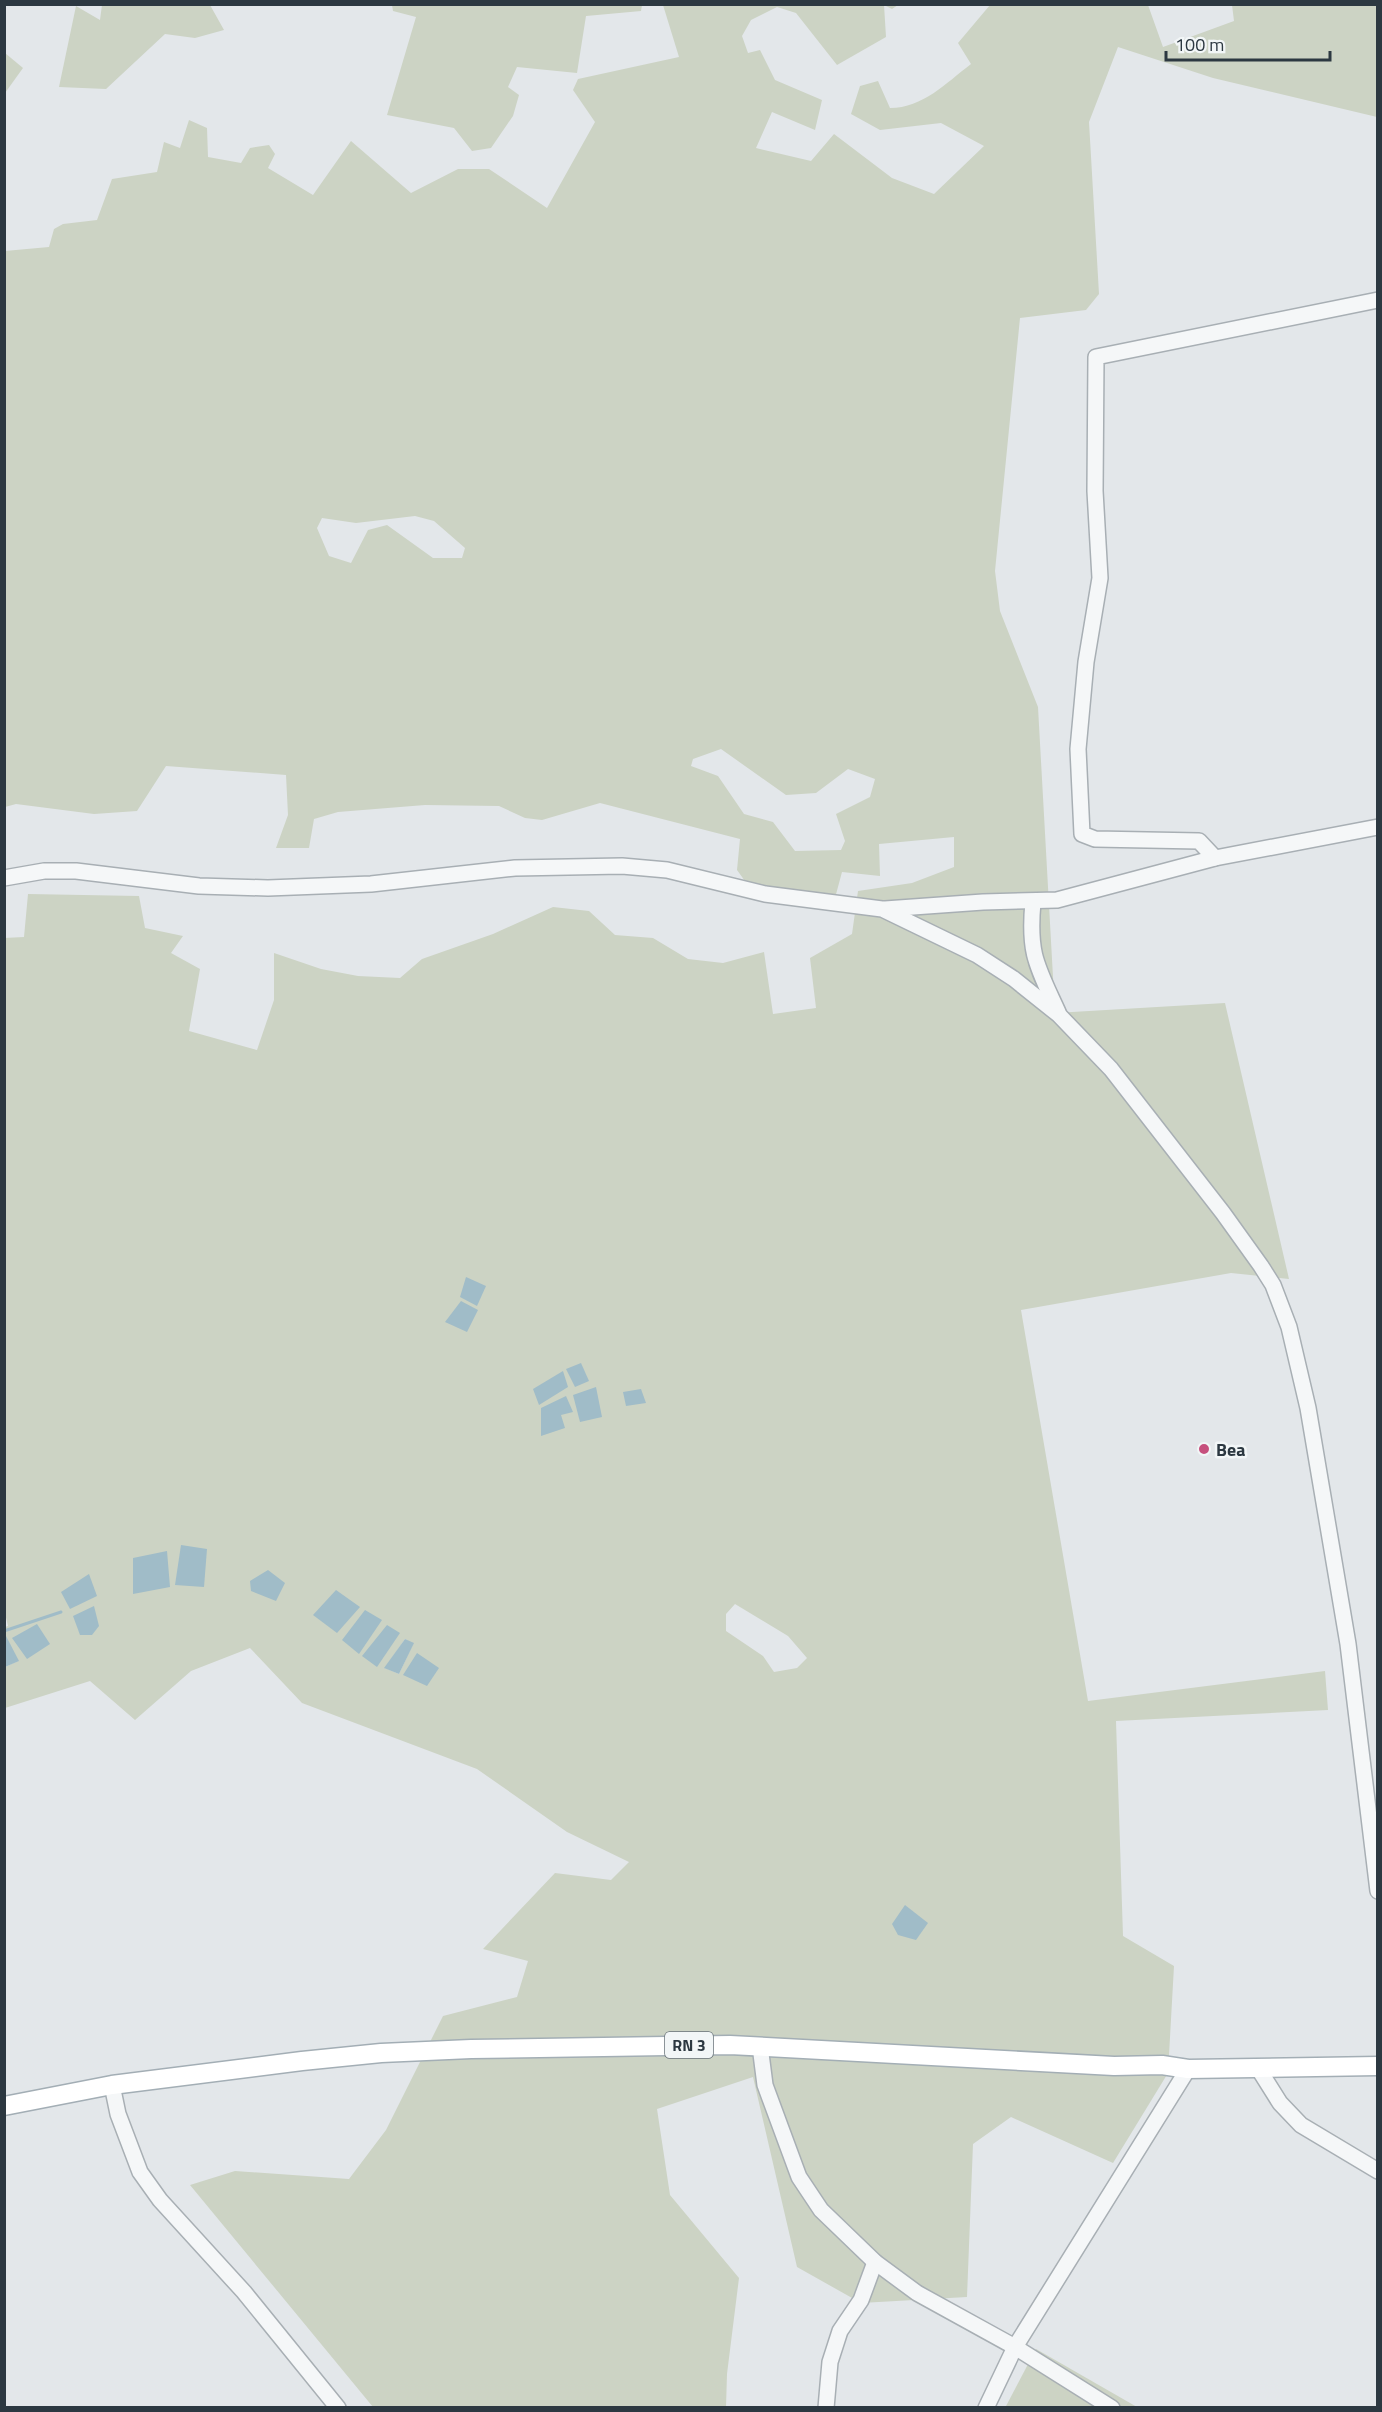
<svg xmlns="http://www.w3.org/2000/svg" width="1382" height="2412" font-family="'Titillium Web',sans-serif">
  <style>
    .green { fill: #ccd3c4; fill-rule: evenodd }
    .water { fill: #a0bcc8 }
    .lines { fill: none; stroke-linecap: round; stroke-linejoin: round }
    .stream { stroke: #a0bcc8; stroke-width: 3 }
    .minor-casing { stroke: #a8afb4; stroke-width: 18 }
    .major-casing { stroke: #a3aeb5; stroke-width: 21 }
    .minor { stroke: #f5f7f8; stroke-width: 15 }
    .major { stroke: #fff; stroke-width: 18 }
    .poi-dot { fill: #c6507d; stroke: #f2f6f7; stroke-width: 2 }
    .labels { text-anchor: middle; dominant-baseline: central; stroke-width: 5; stroke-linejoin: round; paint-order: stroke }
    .shield { fill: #f2f6f7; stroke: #677178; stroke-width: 1.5 }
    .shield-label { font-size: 16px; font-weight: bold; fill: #2c3841 }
    .poi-label { font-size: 18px; font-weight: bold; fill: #2c3841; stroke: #f2f6f7; text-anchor: start }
  </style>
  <rect width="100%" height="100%" fill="#e3e7ea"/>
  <g class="green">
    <path d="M102,5h108l14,25 -29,8 -30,-4 -59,55 -47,-2 17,-81 24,14z"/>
    <path d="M392,5v-1l250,1 -1,6 -55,5 -9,57 -60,-6 -9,20 11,8 -6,21 -22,32 -19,3 -18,-23 -67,-13 29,-98 -23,-6z"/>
    <path d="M663,5h235l-6,4 -8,-4 2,32 -49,28 -41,-52 -19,-6 -26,13 -9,16 6,17 12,-3 15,30 47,20 -7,30 -43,-18 -16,36 55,13 23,-27 58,44 42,16 50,-48 -43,-23 -61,7 -29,-16 9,-28 18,-5 12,27c33,0 56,-25 81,-44l-13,-21 32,-38h158l15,42 71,-26 -2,-16h145v112l-164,-39 -95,-31 -29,75 10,172 -13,16 -66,8 -25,253 5,40 38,96 17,306 170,-10 64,276 -58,-6 -210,37 67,391 237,-30 3,39 -212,11 7,215 51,30 -6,107 -55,90 -102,-46 -38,27 -6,153 -106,6 -64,-36 -44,-190 -96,32 13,86 69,83 -12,96 -1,33h-353l-183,-222 45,-14 114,8 37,-49 57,-114 74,-19 11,-36 -45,-12 72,-76 56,7 18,-18 -62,-30 -90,-63 -175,-66 -52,-55 -59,23 -56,49 -45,-39 -85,27v-41l13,-6 -14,-24 1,-10 3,-1 -4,-17v-671l20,-1 4,-43 111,2 6,32 38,8 -12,17 29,16 -11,62 68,19 17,-50v-47l47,16 37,7 42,2 22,-19 71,-25 60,-27 36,4 26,24 38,3 35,21 35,4 41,-11 9,62 43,-6 -6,-50 42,-24 6,-43 54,-8 42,-16v-30l-75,7 1,32 -38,-4 -7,26 -85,-10 -13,-18 3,-31 -140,-36 -58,17 -17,-2 -26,-12 -74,-1 -87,7 -24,7 -5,29h-33l12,-33 -2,-40 -120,-9 -29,45 -43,3 -78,-10 -11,3v-556l44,-4 5,-18 9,-5 34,-4 15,-41 45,-7 7,-30 16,6 9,-28 18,8 1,29 33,6 9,-15 19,-3 6,9 -7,14 45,27 38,-54 60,52 47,-24h31l58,39 48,-86 -22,-32 5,-11 101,-22zM415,516l19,5 31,27 -3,10h-29l-46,-33 -19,5 -17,33 -22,-7 -12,-28 5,-10 34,5zM721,749l65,46 30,-2 32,-24 27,10 -5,18 -34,17 9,27 -4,9 -46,1 -22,-29 -29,-8 -26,-38 -27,-10 2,-7zM735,1604l53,32 19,22 -10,10 -23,4 -11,-16 -37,-25v-17zM405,1639l8,5 -14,30 -14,-6z"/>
    <path d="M5,53l18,15 -18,25z"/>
    <path d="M1036,2349l101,58 -132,1z"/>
  </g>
  <g class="water">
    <path d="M466,1277l20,9 -9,20 -17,-9z"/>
    <path d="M461,1301l17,9 -11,22 -22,-10z"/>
    <path d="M581,1363l8,18 -14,6 -9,-18z"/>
    <path d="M563,1371l5,16 -29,18 -6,-16z"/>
    <path d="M596,1387l6,30 -22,5 -7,-27z"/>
    <path d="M641,1389l5,14 -20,3 -3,-14z"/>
    <path d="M566,1396l7,16 -12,3 4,13 -24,8v-28z"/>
    <path d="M181,1545l26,4 -3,38 -29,-2z"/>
    <path d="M167,1551l3,36 -37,7v-36z"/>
    <path d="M268,1570l17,13 -9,18 -25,-10 -1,-10z"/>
    <path d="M89,1574l8,22 -27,13 -9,-17z"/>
    <path d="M336,1590l24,17 -23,26 -24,-18z"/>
    <path d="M94,1606l5,20 -7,9h-12l-7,-19z"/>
    <path d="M365,1610l17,10 -23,34 -17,-14z"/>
    <path d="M37,1624l13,20 -23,15 -15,-21z"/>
    <path d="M387,1625l13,8 -23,34 -15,-11z"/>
    <path d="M6,1636l13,25 -14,6 -1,-30z"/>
    <path d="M405,1639l9,4 -15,31 -15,-6z"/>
    <path d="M417,1653l22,15 -12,18 -24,-11z"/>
    <path d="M905,1905l23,18 -12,17 -18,-5 -6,-11z"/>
  </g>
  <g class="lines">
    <path class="stream" d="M4,1631l57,-19"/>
    <g class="minor-casing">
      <g id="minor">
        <path d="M1215,858l-16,-17 -104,-2 -13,-5 -4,-85 8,-87 14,-84 -5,-87 1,-134 282,-57"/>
        <path d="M4,878l40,-7h32l123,15 69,2 103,-4 144,-16 107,-2 45,4 98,24 117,15 95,46 37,24 45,36 52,54 112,144 38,53 12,19 16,42 19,81 40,236 30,247"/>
        <path d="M1033,902c-5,52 4,64 25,110"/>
        <path d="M885,909l98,-7 74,-2 158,-42 163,-31"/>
        <path d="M760,2046l5,39 34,92 22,33 54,52 42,31 98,54 97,61"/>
        <path d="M1258,2068l22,35 21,22 77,46"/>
        <path d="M112,2085l6,29 22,58 20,28 84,92 94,116"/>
        <path d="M826,2408l4,-46 10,-31 21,-31 14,-38"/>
        <path d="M986,2408l29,-61 173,-278"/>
      </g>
    </g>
    <g class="major-casing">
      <path id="major" d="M4,2106l108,-21 190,-24 79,-8 90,-4 259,-4 384,21 48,-1 26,4 190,-3"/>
    </g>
    <use href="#minor" class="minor"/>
    <use href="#major" class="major"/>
  </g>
  <circle class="poi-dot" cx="1204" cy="1449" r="6"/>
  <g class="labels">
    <rect class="shield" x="665" y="2032" width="48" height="26" rx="4.5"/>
    <g class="shield-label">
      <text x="689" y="2045">RN 3</text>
    </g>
    <g class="poi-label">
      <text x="1216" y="1449">Bea</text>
    </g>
  </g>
  <rect width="1382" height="2412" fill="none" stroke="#2c3841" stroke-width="12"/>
  <path d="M1166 51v9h164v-9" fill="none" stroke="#2c3841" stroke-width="3"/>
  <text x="1175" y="51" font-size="18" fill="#2c3841" stroke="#f2f6f7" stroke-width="4.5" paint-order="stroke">100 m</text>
</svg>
